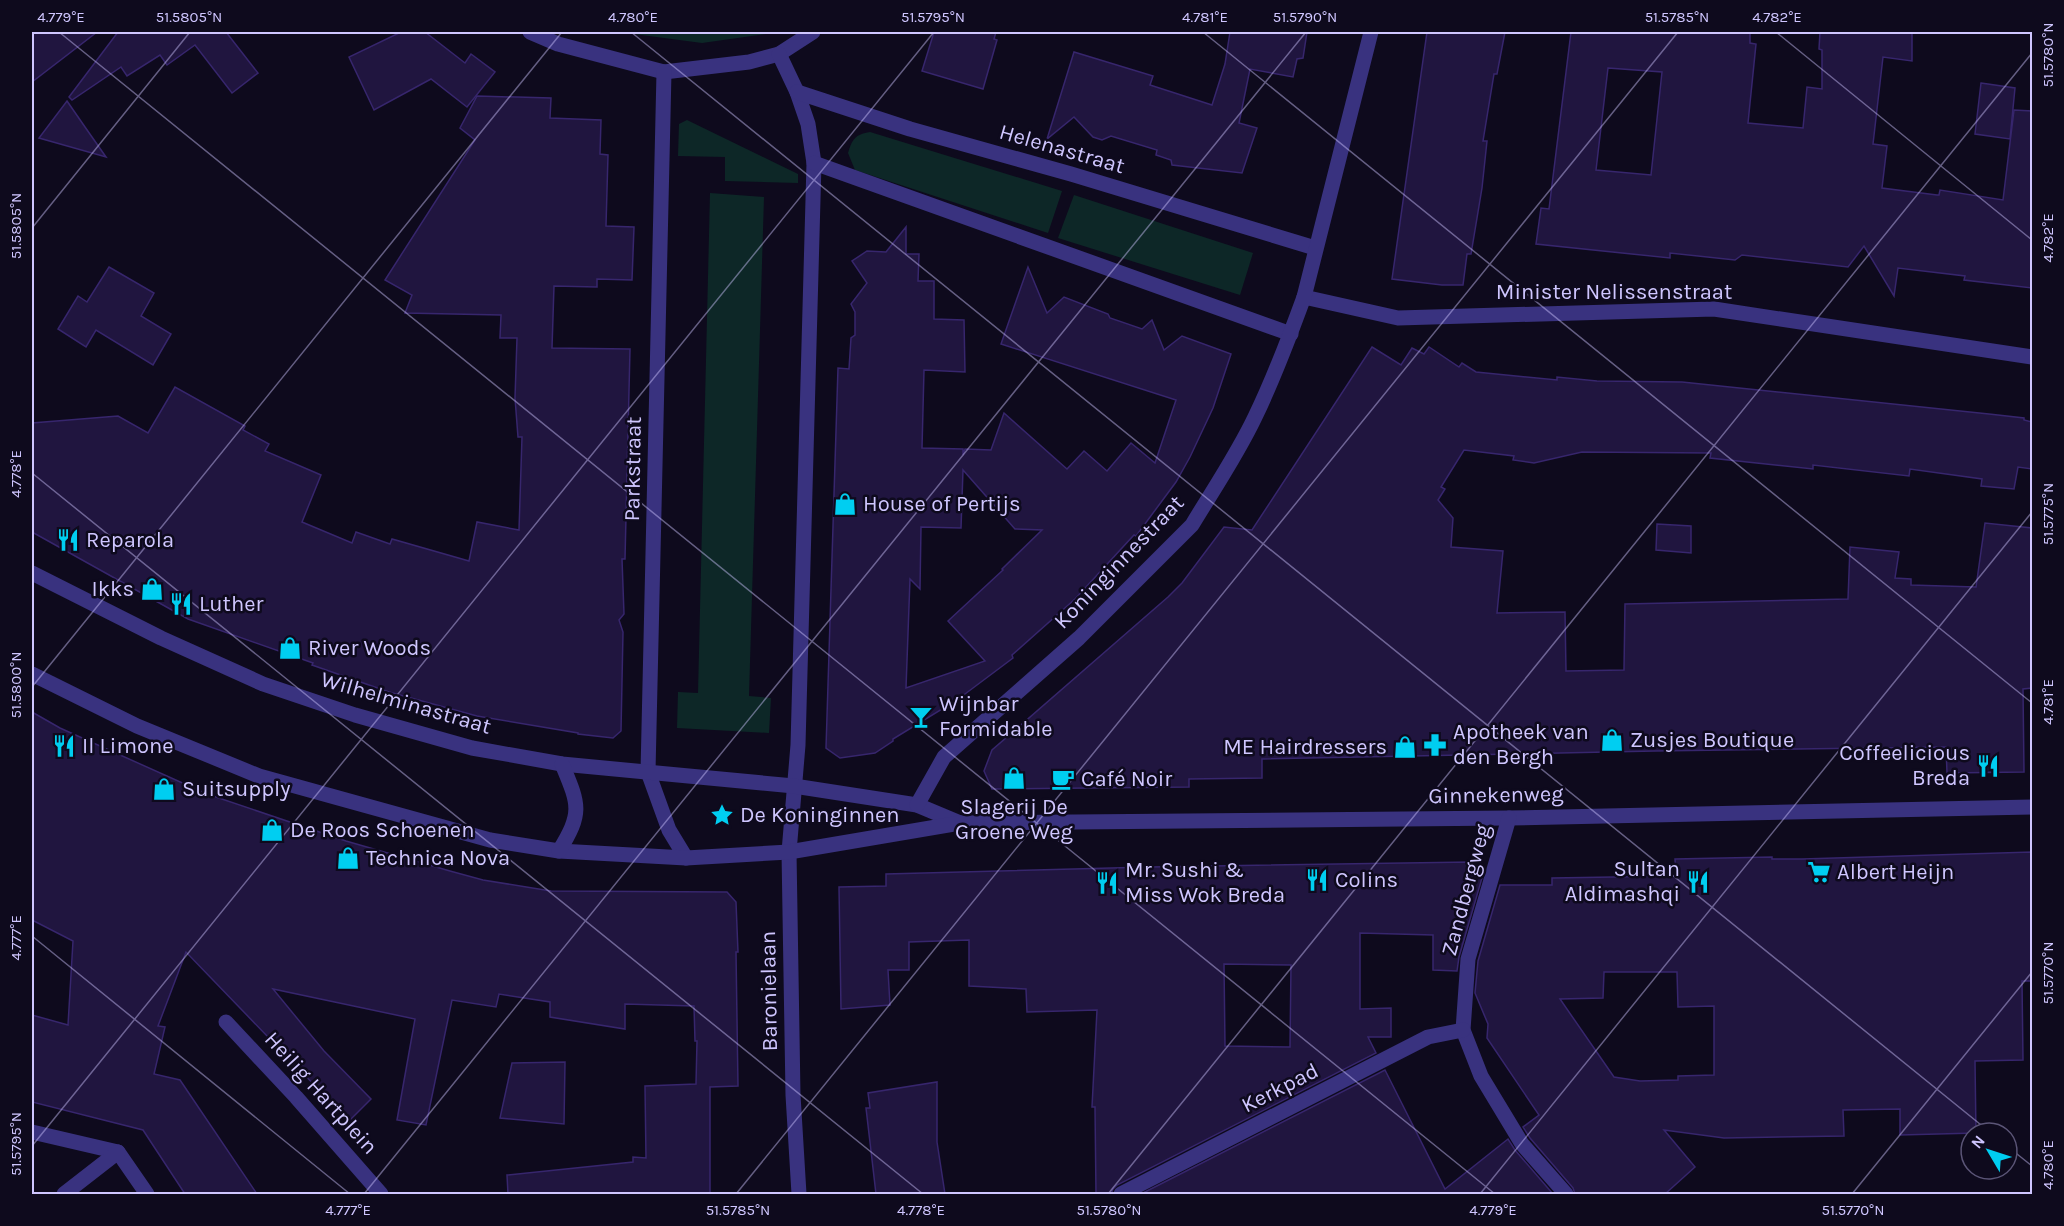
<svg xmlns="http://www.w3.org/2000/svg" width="2064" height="1226" font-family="Karla,sans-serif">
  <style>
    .green { fill: #0d2727 }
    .building { fill: #20153f; stroke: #37266d; stroke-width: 1.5; fill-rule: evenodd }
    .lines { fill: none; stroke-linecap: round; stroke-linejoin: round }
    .minor { stroke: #39327f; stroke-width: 15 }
    .ticks { fill: none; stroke: #cfc6ff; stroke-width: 1.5; stroke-opacity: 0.45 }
    .labels { text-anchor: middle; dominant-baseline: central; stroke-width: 5; stroke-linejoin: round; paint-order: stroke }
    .street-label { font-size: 22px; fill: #cfc6ff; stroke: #0e0a1d }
    .poi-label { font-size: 22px; fill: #cfc6ff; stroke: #0e0a1d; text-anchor: start }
    .neatline { fill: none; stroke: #cfc6ff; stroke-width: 2 }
    .ticks-label { font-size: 15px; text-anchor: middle; fill: #cfc6ff }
  </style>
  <rect width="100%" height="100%" fill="#0e0a1d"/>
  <g class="green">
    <path d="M631,32h138l-3,2 -64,9 -68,-9z"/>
    <path d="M687,120l111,54v9l-73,-2v-24l-47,-1 1,-32z"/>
    <path d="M870,132l192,59 -14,42 -193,-63 -7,-17c4,-14 8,-19 22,-21z"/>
    <path d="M710,193l54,4 -15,499 22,2 -2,35 -92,-5 1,-36 20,1z"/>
    <path d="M1074,195l179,58 -13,42 -182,-57z"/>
  </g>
  <g class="building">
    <path d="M32,32h65l-65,50z"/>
    <path d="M118,32h108l32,41 -26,20 -37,-48 -28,20 -7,-10 -33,21 -6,-9 -49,33 -3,-3z"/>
    <path d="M401,32h24l40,31 6,-9 24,18 -28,35 -36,-28 -57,31 -25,-53z"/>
    <path d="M934,32h62l-2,7 3,1 -14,49 -61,-18z"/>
    <path d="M1230,32h77l-4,26 -6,1 -4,18 -43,-8 -11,54 18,5 -15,45 -70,-8 -1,-5 -15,-5 1,-5 -46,-14 -9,4 -9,-3 -19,-20 -27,22 27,-87 79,24 -3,9 62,20 13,-41z"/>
    <path d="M1427,32h78l-8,42h-3l-11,67h4l-5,47 -11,66h-4l-4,31h-21l-50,-6z"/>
    <path d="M1571,32h179v11l6,1 -8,79 55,5 4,-41 15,2v-39l-3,-1 1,-17h92v29l-29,-4 -10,87 14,2 -5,42 55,7h2l1,-5 63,10 11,-90 18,1v177l-68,-8 1,-4 -67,-8 -4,28 -30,-50 -16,21 -106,-12 -7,5 -65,-7v5l-134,-14 5,-36 8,1zM1608,68l54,4 -11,103 -55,-5z"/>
    <path d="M1981,83l34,5 -5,51 -35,-5z"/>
    <path d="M477,96l74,2 -1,20 51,2 -1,34 8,1 -2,71 28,1 -2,53 -35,-1v8l-43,-1 -2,62 78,1 -5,210h-3l2,55 -5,6 4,12 -2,99 -8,7 -35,-4v-1l-101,-17 -88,-24 -77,-27 1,-2 -125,-44 -156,-87v-109l86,-7 30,17 27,-46 70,39 -2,4 26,14 -4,7 56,24 -19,47 50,21 4,-11 34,12 2,-5 77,22 8,-39 42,8 3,-93h-4l-3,-39 2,-60h-17l1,-23 -96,-2 7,-18 -27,-15 90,-140 -15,-12z"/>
    <path d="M67,101l18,26 21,30 -67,-19z"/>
    <path d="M906,227v27h13l-1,27h16v38l30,1 1,52 -41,-2 -2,78 41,1v6l2,-6 26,1 13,-37 63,56 17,-18 23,20 24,-28 24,20 21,-63 -175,-56 27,-77 19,46 17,-16 44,17 2,4 32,11 10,-9 12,30 18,-14 49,18 -18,54 -23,49 -14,25 -40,54 -2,-1 -59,64 -63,56 1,3 -56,42 -64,39v2l-18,12 -35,5 -14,-10 12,-380 11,1 2,-31 4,-3v-23l-4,-8 16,-21 -15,-22 15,-10 19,1zM963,470l52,59 27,1 -40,39 1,1 -55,51 37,40 -79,27 4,-109 10,10 1,-62 40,1z"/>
    <path d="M109,267l45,26 -13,23 30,18 -18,31 -57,-35 -10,17 -28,-18 20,-33 9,6z"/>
    <path d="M1372,347l29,18 11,-17 12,6 5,-7 30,20 3,-4 14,9 81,8v-3l40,4 85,1 307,32 35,4v2l8,2v47l-14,-2 -4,22 -33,-3 1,-7 -72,-10 -1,7 -96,-11v4l-103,-11 1,-5 -129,-1 -48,11 -21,-3 1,-4 -50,-6 -23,37 4,2 -7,11 15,18 -2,29 52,4 -6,62 68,-1 1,59 58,-1 1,-66 223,-5 2,-52 49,5 -4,26 16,1v6l65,2 9,-64 47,5v160l-9,1 1,83 -77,1 -1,-26 -291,4 -393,8v19l-73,1v8l-197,2 -8,-18 8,-21 176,-153 14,-14 42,-56 28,3z"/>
    <path d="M1657,524l34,2v27l-35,-3z"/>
    <path d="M32,712l28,16 147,66 139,47 104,30 33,9 68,11 176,1 9,10 2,50h-2l2,134 -28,1v107h-202l-1,-19 126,-13v-5l13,1 -1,-72 51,-2 1,-43h-2l-1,-35 -69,-2v25l-75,-12v-15l-51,-8 -3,13 -44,-7 -26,125 -29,-5 18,-101 -142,-30 51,62 47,48 -22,22 -163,-169 -28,74 7,1 -11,47 26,6 77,114h-72l-42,-64 -111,-28v-87l36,10 5,-84 -41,-21z"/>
    <path d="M2032,852v129h-10l1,79 -48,1 1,72 -76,2v-26l-57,1 1,26 -120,2 -60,-8 31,37 -30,27h-90l-2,-6 -43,-50 -7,-11 16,-12 -52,-77 1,-14 -13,-31 3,-32 22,-76h52v-7l124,-2 -1,-17 97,-2v2h30zM1604,972h73l1,35 36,-1v69l-36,1v4l-38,1 -26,-4 -54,-78 43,-1z"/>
    <path d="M1471,862l11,16 -23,79 -2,14 -24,-1v-35l-73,-2v76l31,-1v29h-23l8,16 -259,132 -4,4 -2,5h-15l-1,-87h-3l5,-97 -70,2 -1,-23 -57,-3v-46l-60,2v28h-21l2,35 -49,4 -2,-122 47,-1v-12l263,-7zM1224,964l67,1 -1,82 -65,-1z"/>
    <path d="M565,1062l-1,62 -64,-6 12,-55z"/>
    <path d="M1385,1070l60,119 63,-50 7,11 38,44h-412z"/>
    <path d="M937,1082v60l8,52h-69l-10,-86h4l-2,-15z"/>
  </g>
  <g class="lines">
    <g class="minor">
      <path d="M530,32l28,12 106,28 85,-10 30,-8 34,-22"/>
      <path d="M779,54l18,38 11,32 6,39 -16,582 -9,107 4,243 6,99"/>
      <path d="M664,72l-16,700 21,58 17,28"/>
      <path d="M797,92l113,37 161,45 244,74"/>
      <path d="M814,163l477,171"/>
      <path d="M1304,297l94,21 316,-9 318,48"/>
      <path d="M32,573l129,65 102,46 92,31 117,33 90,16 232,22 123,19 43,18"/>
      <path d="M32,674l105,52 122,50 231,64 69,11 127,7 103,-6 171,-29 549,-5 523,-11"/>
      <path d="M917,805l27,-48 135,-119 113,-113c21,-35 45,-70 63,-108 19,-39 34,-79 49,-120l67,-265"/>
      <path d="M1509,818l-41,141 -5,71 18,46 41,68 44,50"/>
      <path d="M559,851c24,-39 20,-46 3,-87"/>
      <path d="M226,1022l70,75 85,97"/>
      <path d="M32,1132l86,20 29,42"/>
      <path d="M64,1194l54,-42"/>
      <path d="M1121,1194l307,-157 35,-7"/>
    </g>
  </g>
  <path class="ticks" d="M59,32l1436,1162M631,32l1360,1101M1203,32l829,671M1776,32l256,208M32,228l158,-196M32,473l891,721M32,687l530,-655M32,936l318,258M32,1146l902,-1114M2007,1146l25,20M364,1194l942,-1162M736,1194l942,-1162M1108,1194l924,-1141M1480,1194l552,-682M1852,1194l180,-222"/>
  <defs>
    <g id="shop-bare" transform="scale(1.8)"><path d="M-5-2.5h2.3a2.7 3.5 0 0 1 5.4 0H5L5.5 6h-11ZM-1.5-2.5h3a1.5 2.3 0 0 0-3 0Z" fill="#00cef1" stroke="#0e0a1d" stroke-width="2.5" paint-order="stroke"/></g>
    <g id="restaurant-bare" transform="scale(1.8)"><path d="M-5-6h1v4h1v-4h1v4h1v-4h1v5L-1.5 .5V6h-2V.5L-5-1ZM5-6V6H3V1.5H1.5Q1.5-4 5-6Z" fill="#00cef1" stroke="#0e0a1d" stroke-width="2.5" paint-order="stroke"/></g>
    <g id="bar-bare" transform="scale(1.8)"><path d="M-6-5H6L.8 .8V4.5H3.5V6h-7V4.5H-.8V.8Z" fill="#00cef1" stroke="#0e0a1d" stroke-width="2.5" paint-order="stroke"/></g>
    <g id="pharmacy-bare" transform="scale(1.8)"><path d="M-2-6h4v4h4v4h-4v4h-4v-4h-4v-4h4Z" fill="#00cef1" stroke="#0e0a1d" stroke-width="2.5" paint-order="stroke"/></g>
    <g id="cafe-bare" transform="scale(1.8)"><path d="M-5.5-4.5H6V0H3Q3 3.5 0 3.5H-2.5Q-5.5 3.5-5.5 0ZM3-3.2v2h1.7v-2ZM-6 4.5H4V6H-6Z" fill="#00cef1" stroke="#0e0a1d" stroke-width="2.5" paint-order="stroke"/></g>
    <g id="sight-bare" transform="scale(1.8)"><path d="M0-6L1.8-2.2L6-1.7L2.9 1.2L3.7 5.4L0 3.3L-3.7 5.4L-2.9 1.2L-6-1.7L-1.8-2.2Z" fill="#00cef1" stroke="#0e0a1d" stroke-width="2.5" paint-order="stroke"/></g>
    <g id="supermarket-bare" transform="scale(1.8)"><path d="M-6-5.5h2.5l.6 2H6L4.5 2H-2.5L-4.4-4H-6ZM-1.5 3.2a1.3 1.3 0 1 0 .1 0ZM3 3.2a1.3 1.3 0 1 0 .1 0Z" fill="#00cef1" stroke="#0e0a1d" stroke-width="2.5" paint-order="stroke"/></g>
  </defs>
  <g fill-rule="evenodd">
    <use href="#shop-bare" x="845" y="504"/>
    <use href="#restaurant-bare" x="68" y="540"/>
    <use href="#shop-bare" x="152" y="589"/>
    <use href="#restaurant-bare" x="181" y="604"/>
    <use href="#shop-bare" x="290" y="648"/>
    <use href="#bar-bare" x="921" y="717"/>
    <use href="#shop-bare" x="1612" y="740"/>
    <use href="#pharmacy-bare" x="1435" y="745"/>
    <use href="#restaurant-bare" x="64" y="746"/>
    <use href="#shop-bare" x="1405" y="747"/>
    <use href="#restaurant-bare" x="1988" y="766"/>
    <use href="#shop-bare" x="1014" y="778"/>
    <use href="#cafe-bare" x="1063" y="779"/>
    <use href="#shop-bare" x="164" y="789"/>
    <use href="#sight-bare" x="722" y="815"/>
    <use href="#shop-bare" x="272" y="830"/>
    <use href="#shop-bare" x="348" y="858"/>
    <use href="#supermarket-bare" x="1819" y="872"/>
    <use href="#restaurant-bare" x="1317" y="880"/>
    <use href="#restaurant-bare" x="1698" y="882"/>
    <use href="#restaurant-bare" x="1107" y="883"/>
  </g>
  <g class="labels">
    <g class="street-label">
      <text transform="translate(1062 149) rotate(16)">Helenastraat</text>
      <text x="1614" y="292">Minister Nelissenstraat</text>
      <text transform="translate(633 469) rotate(-89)">Parkstraat</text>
      <text transform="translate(1119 562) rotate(-46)">Koninginnestraat</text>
      <text transform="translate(406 703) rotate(16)">Wilhelminastraat</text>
      <text transform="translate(1496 795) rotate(-1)">Ginnekenweg</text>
      <text transform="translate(1466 890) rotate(-75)">Zandbergweg</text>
      <text transform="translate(769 991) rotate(-91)">Baronielaan</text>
      <text transform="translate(1280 1088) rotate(-27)">Kerkpad</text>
      <text transform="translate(321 1093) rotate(48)">Heilig Hartplein</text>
    </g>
    <g class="poi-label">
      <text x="863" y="504">House of Pertijs</text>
      <text x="86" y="540">Reparola</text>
      <text x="134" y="589" text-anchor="end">Ikks</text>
      <text x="199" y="604">Luther</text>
      <text x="308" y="648">River Woods</text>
      <text x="939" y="704">Wijnbar<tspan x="939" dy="25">Formidable</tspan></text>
      <text x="1453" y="732">Apotheek van<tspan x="1453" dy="25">den Bergh</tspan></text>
      <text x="1630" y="740">Zusjes Boutique</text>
      <text x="82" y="746">Il Limone</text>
      <text x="1387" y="747" text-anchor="end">ME Hairdressers</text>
      <text x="1970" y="753" text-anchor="end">Coffeelicious<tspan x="1970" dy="25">Breda</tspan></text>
      <text x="1081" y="779">Café Noir</text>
      <text x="182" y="789">Suitsupply</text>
      <text x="1014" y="807" text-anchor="middle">Slagerij De<tspan x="1014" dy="25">Groene Weg</tspan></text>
      <text x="740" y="815">De Koninginnen</text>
      <text x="290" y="830">De Roos Schoenen</text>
      <text x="366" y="858">Technica Nova</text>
      <text x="1680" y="869" text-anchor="end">Sultan<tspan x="1680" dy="25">Aldimashqi</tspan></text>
      <text x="1125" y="870">Mr. Sushi &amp;<tspan x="1125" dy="25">Miss Wok Breda</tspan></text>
      <text x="1837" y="872">Albert Heijn</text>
      <text x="1335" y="880">Colins</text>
    </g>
  </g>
  <rect width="2064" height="1226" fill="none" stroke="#0e0a1d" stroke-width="66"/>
  <g transform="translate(1989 1151) rotate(309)"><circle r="28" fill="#0e0a1d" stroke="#5b5577" stroke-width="1.5"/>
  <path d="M0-4.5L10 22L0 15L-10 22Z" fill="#00cef1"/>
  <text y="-9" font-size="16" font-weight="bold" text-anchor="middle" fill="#cfc6ff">N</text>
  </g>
  <rect x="33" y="33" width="1998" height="1160" class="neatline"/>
  <g class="ticks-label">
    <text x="61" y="22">4.779°E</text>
    <text x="189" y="22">51.5805°N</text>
    <text x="633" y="22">4.780°E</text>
    <text x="933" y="22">51.5795°N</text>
    <text x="1205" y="22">4.781°E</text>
    <text x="1305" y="22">51.5790°N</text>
    <text x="1677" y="22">51.5785°N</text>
    <text x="1777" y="22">4.782°E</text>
    <text transform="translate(2048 55) rotate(-90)" y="5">51.5780°N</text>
    <text transform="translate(16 226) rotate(-90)" y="5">51.5805°N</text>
    <text transform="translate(2048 238) rotate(-90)" y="5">4.782°E</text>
    <text transform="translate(16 474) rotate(-90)" y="5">4.778°E</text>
    <text transform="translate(2048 514) rotate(-90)" y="5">51.5775°N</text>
    <text transform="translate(16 685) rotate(-90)" y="5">51.5800°N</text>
    <text transform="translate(2048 702) rotate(-90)" y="5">4.781°E</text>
    <text transform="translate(16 938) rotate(-90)" y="5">4.777°E</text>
    <text transform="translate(2048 973) rotate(-90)" y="5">51.5770°N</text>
    <text transform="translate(16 1144) rotate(-90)" y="5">51.5795°N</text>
    <text transform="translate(2048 1165) rotate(-90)" y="5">4.780°E</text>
    <text x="348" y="1215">4.777°E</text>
    <text x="738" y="1215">51.5785°N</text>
    <text x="921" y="1215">4.778°E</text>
    <text x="1109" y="1215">51.5780°N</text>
    <text x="1493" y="1215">4.779°E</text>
    <text x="1853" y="1215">51.5770°N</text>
  </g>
</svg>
